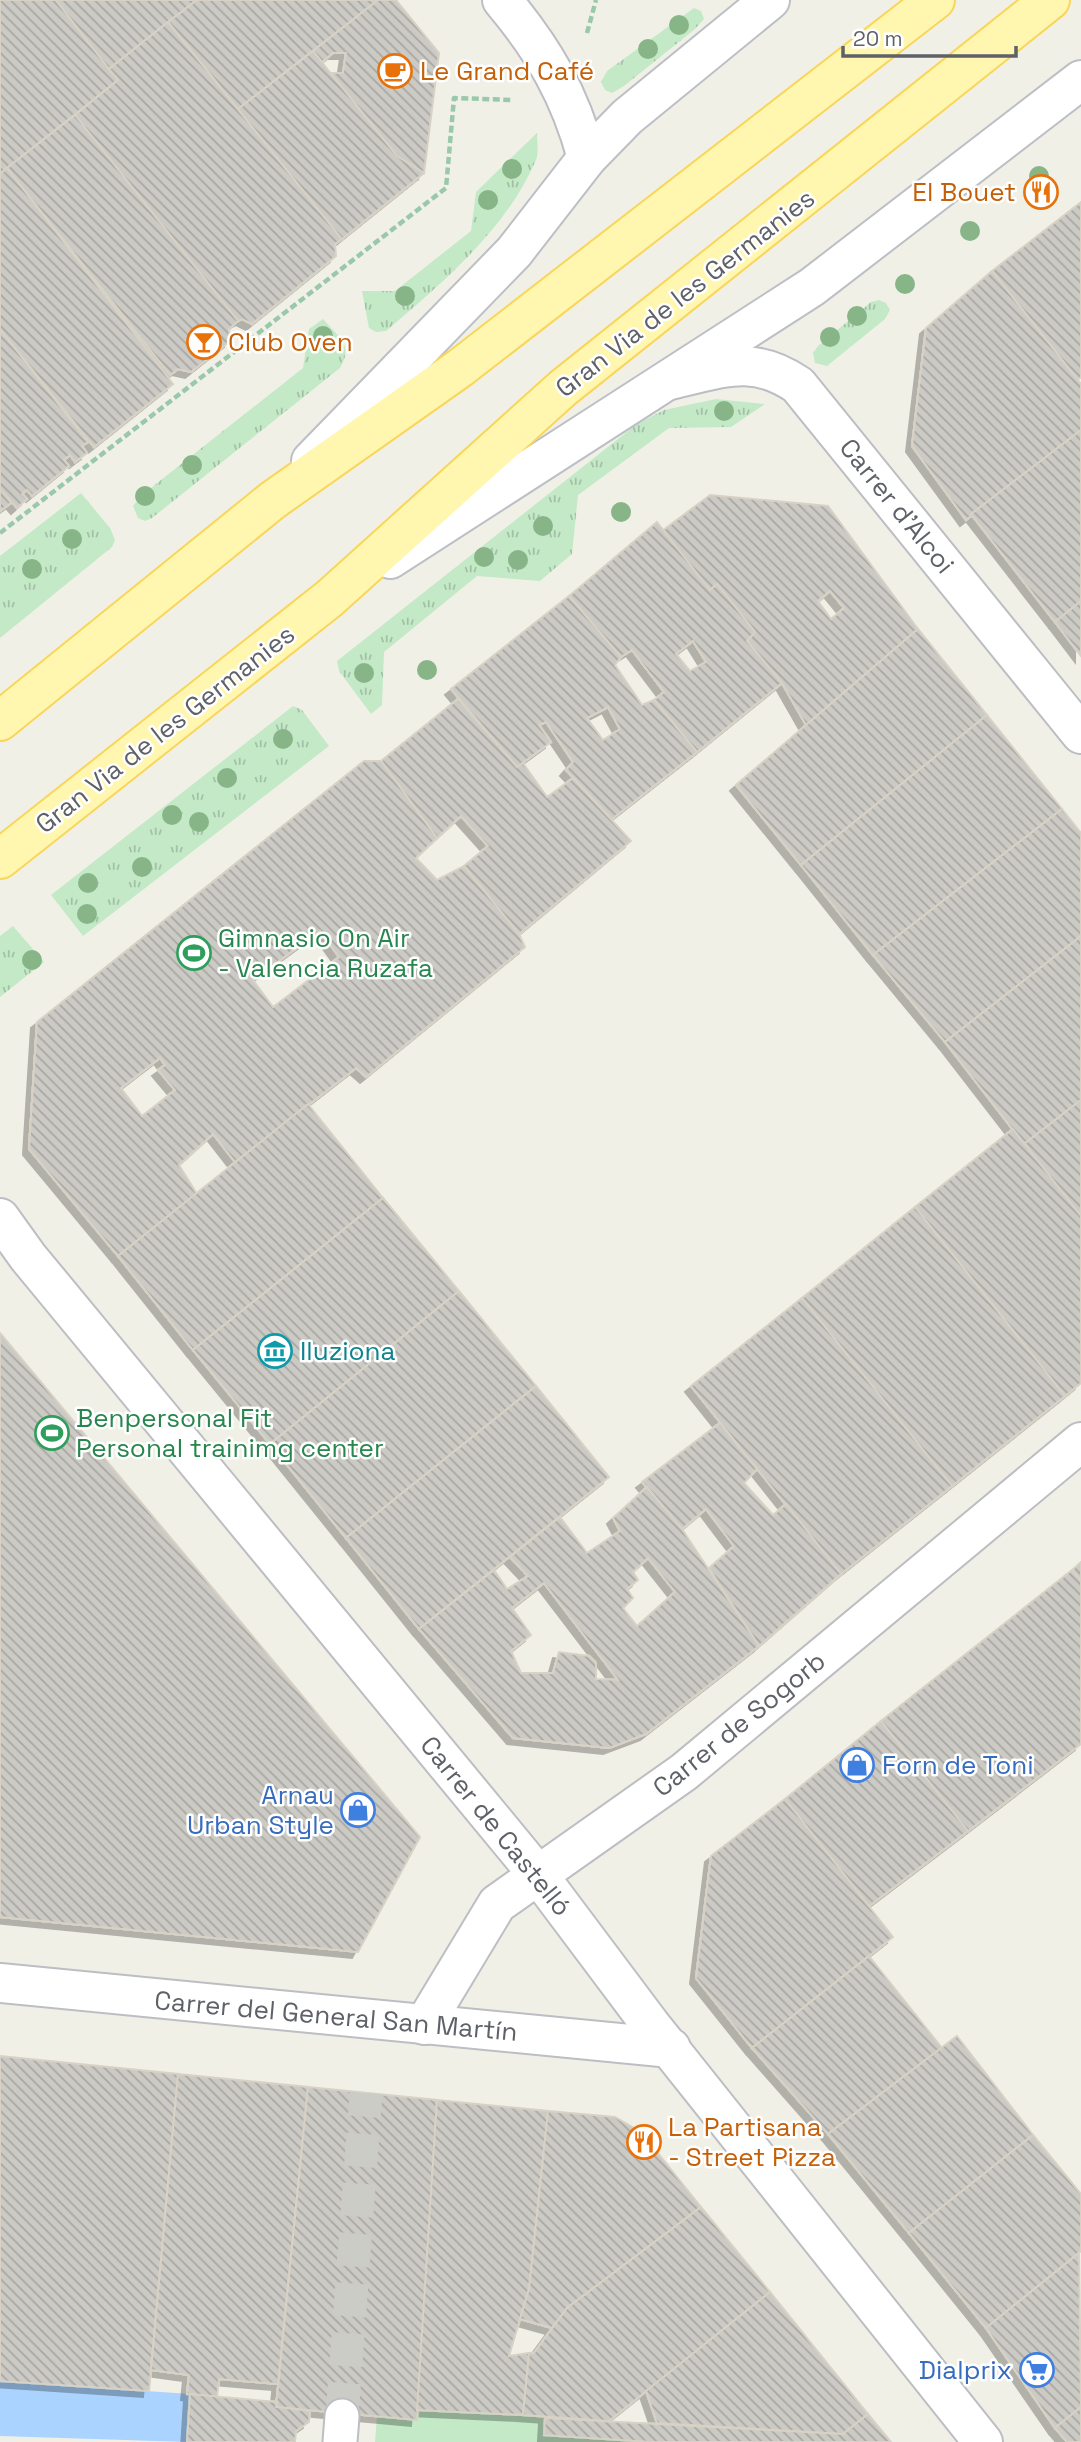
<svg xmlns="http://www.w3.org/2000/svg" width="1081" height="2442" font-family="'Space Grotesk',sans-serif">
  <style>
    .grass { fill: url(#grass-tufts) }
    .garden { fill: #c3e9c6 }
    .water { fill: #aad4ff }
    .building { fill: url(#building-back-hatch); stroke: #d7d2c5; stroke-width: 2; fill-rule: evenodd; filter: url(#shadow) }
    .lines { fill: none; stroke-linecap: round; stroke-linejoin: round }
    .pedestrian-tunnel { stroke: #ccccc7; stroke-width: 33; stroke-dasharray: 33 17; stroke-linecap: butt }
    .pedestrian-casing { stroke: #bcbec3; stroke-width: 37 }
    .minor-casing { stroke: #bcbec3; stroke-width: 42 }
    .secondary-casing { stroke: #bcbfc5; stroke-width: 42 }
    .primary-casing { stroke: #f9d659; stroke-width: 42 }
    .path { stroke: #9ac8aa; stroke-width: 4.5; stroke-dasharray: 7 3.5; stroke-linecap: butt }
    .pedestrian { stroke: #fff; stroke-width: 33 }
    .minor { stroke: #fff; stroke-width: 38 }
    .secondary { stroke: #fff; stroke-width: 38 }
    .primary { stroke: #fff7af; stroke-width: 38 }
    .tree { fill: #87b588 }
    .labels { text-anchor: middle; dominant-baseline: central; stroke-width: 5; stroke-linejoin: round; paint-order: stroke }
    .food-label { font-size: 26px; fill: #c56008; stroke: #fff; text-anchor: start }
    .street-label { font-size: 26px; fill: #5e6268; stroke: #fff }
    .leisure-label { font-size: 26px; fill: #27864d; stroke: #fff; text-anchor: start }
    .culture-label { font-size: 26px; fill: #0d838f; stroke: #fff; text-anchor: start }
    .shop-label { font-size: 26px; fill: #366cbe; stroke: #fff; text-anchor: end }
  </style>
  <defs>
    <pattern id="grass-tufts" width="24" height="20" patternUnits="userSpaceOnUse" patternTransform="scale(1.75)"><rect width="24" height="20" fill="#c3e9c6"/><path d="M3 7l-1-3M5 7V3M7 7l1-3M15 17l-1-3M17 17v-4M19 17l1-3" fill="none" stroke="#a2c0a5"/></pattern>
    <pattern id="building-back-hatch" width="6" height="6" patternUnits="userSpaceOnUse" patternTransform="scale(1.75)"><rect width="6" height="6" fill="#cccac4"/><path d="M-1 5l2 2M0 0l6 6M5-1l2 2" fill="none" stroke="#a9a7a3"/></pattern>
    <filter id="shadow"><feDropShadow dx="-6" dy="6" stdDeviation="0" flood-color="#0004"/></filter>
  </defs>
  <rect width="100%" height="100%" fill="#f1f0e7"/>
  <g class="grass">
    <path d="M694,8l7,3 3,8 -9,10 -71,57 -12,7 -7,-3 -4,-8 6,-11z"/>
    <path d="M537,133c0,9 2,20 -1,27 -30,70 -94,123 -150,171l-10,1 -7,-4 -7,-37h33l76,-60 5,-39z"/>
    <path d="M879,300l7,3 4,7 -5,9 -58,47 -12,-3 -2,-10 5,-7 53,-44z"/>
    <path d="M323,319c16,19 31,25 17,49l-188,150 -7,3 -7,-3 -5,-12 9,-11 161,-127 6,-39z"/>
    <path d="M716,399l49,5 -34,23 -62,1 -91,67 -6,59 -32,27 -63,-5 -93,76 -2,53 -11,9 -32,-43 -2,-10 300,-237 27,-14z"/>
    <path d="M81,493l29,35 5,12 -3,7 -112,91v-82z"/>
    <path d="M293,706l9,4 27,36 -246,190 -32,-41z"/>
    <path d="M13,926l31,36 -44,35v-61z"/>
  </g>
  <path class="garden" d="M417,2410l366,20 85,-16 23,28h-516l2,-26z"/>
  <path class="water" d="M0,2381l190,13 -3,48 -187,-6z"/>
  <g class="building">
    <path d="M0,0h56l62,80 -118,94z"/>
    <path d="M56,0h141l-88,69z"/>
    <path d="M197,0h181l-140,109 -70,-87z"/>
    <path d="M378,0h18l43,53 -15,120 -27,-17 -66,-83h12l3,-20h-13l-11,9 -9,-11z"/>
    <path d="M168,22l174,217 -7,5 1,12 -84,68 -10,-5 -4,2 -163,-206 43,-35 -9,-11z"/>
    <path d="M313,51l84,105 27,17 -82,66 -104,-130z"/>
    <path d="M75,115l163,206 -9,8 1,12 -39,31 -13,-3 -8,6 -163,-207z"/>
    <path d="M7,168l166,216 -79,63 -94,-118v-155z"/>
    <path d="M1081,202v175l-3,3 -86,-109z"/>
    <path d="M992,271l89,113v46l-115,90 -54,-74 14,-118z"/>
    <path d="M0,329l88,113 -6,4 5,7 -12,9 -5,-7 -6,5 5,6 -37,30 -5,-6 -5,4 5,5 -10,9 -17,-19z"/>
    <path d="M1081,430v171l-26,21 -84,-108z"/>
    <path d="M0,489l11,14 -11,8z"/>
    <path d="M710,495l118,11 90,123 -112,96 -24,-42 -35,-42 8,-9 -38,-48 -7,6 -48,-59zM830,591l14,17 -13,11 -13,-18z"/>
    <path d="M657,522l53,68 7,-6 38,48 -8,9 35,42 -85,69 -43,-52 10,-8 -32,-42 -11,7 -52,-61zM693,641l13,21 -16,9 -14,-17z"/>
    <path d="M569,596l52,61 -6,8 27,40 12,-5 43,52 -85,67 -46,-49 7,-8 -27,-40 -7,3 12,17 -34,25 -66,-78zM608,707l12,22 -17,11 -16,-22z"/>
    <path d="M1081,601v55l-26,-34z"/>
    <path d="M918,629l69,86 -186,150 -65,-80z"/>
    <path d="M458,699l59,68 6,-4 24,34 26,-19 58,63 -112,93 -55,-68 24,-20 -27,-30 -24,22 -56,-77z"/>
    <path d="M987,715l75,94 -189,146 -72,-90z"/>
    <path d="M364,761h17l56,77 -21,20 21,22 27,-14 55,68 6,13 -159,130 -10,-9 -121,94 -22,-28 -34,31 18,29 -79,62 -89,-107 8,-127zM320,931l19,26 -66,50 -20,-27zM160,1058l5,7 -7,5 17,20 -33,26 -21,-28z"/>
    <path d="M1062,809l19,24v103l-136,106 -72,-87z"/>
    <path d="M1081,936v164l-57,44 -79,-102z"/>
    <path d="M1081,1100v116l-57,-72z"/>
    <path d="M308,1104l75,94 -190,152 -75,-94z"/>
    <path d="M1013,1129l68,87v167l-16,13 -150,-189z"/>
    <path d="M383,1198l76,93 -189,153 -77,-94z"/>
    <path d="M915,1207l150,189 -113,90 -150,-188z"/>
    <path d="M459,1291l77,95 -190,152 -76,-94z"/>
    <path d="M802,1298l150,188 -111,88 -150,-188z"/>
    <path d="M0,1333l420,504 -62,115 -358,-35z"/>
    <path d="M536,1386l73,91 -190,152 -73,-91z"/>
    <path d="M720,1423l37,46 -13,14 29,32 13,-11 55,70 -82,72 -50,-78 25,-22 -28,-37 -24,20 -40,-47z"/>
    <path d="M647,1487l35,42 77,117 -113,88 -37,14 -96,-10 -94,-109 75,-59 13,19 21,-13 -18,-19 50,-40 27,36 33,-22 -7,-13zM648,1558l27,34 -38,34 -14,-18 10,-10 -6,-9 11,-9 -5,-8zM544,1583l74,97 -22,-1v-16l-7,-7 -30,-4 -6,21h-32l-10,-22 20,-16 -19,-27z"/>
    <path d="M1081,1562v19l-9,-11z"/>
    <path d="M1072,1570l9,11v163l-113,87 -87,-110z"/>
    <path d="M881,1721l87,110 -99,75 -84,-107z"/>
    <path d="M785,1799l108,138 -141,111 -56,-70 15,-122z"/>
    <path d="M869,1956l73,92 -114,86 -76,-86z"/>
    <path d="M957,2036l76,99 -124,98 -81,-99z"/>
    <path d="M0,2056l178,18 -29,317 -149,-10z"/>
    <path d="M178,2074l130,13 -30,297 -59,-5 -2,18 -30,-3 2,-19 -38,-5z"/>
    <path d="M308,2087l129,13 -20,320 -141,-13z"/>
    <path d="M437,2100l111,11 -19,178 -20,67 20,-3 -6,62 -106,-5z"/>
    <path d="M548,2111l67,6 26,15 60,75 -134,101 -15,20 -32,-9 9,-30z"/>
    <path d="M1033,2135l48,59v57l-95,77 -77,-95z"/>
    <path d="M701,2207l69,85 -161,129 -86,-6 6,-62h5l33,-45z"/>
    <path d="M1079,2253l2,154 -26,21 -69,-100z"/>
    <path d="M770,2292l98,122 -25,20 -186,-11 -11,-32z"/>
    <path d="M190,2394l87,8 -1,5 34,4 -1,11 -13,9 -1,11h-108z"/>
    <path d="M1081,2407v35h-14l-12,-14z"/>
    <path d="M868,2414l23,28h-240l-107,-7 1,-17 298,16z"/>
  </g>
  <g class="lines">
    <path class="pedestrian-tunnel" d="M342,2416l24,-323"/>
    <g class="pedestrian-casing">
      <path id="pedestrian" d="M340,2442l2,-26"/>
    </g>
    <g class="minor-casing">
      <g id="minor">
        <path d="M502,0c42,50 68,95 85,158"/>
        <path d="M670,380c51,-11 81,-27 128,5l283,349"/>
        <path d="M0,1218l28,39 511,619 111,148 333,418"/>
        <path d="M0,1983l671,65"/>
        <path d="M424,2025l73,-121 187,-132 397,-330"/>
      </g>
    </g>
    <g class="secondary-casing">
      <g id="secondary">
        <path d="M311,461l203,-209 73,-94 40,-41 143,-117"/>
        <path d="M390,559l422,-272 269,-207"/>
      </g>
    </g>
    <g class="primary-casing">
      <g id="primary">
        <path d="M0,721l273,-221 187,-132 475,-368"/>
        <path d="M0,859l330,-261 233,-210 487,-388"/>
      </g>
    </g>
    <g class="path">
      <path d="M587,33l9,-33"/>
      <path d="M0,533l446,-345 8,-90 58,2"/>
    </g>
    <use href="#pedestrian" class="pedestrian"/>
    <use href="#minor" class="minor"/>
    <use href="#secondary" class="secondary"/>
    <use href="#primary" class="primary"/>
  </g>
  <g class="tree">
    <circle cx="679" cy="25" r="10"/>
    <circle cx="648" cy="49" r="10"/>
    <circle cx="512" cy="169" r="10"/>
    <circle cx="1039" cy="176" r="10"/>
    <circle cx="488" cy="200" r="10"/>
    <circle cx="970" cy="231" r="10"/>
    <circle cx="905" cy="284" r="10"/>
    <circle cx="405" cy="296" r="10"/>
    <circle cx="857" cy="316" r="10"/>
    <circle cx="323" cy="336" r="10"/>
    <circle cx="830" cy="337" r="10"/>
    <circle cx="724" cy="411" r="10"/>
    <circle cx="192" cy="465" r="10"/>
    <circle cx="145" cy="496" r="10"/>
    <circle cx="621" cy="512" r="10"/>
    <circle cx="543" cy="526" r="10"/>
    <circle cx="72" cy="539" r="10"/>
    <circle cx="484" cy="557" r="10"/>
    <circle cx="518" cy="560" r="10"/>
    <circle cx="32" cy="569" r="10"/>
    <circle cx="427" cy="670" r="10"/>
    <circle cx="364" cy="673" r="10"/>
    <circle cx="283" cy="739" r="10"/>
    <circle cx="227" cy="778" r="10"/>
    <circle cx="172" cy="815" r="10"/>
    <circle cx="199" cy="822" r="10"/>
    <circle cx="142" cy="867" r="10"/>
    <circle cx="88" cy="883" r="10"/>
    <circle cx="87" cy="914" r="10"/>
    <circle cx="32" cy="960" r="10"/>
  </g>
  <defs>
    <g id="cafe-ring" transform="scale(1.75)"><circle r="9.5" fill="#fff" stroke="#e8710a" stroke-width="1.5"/><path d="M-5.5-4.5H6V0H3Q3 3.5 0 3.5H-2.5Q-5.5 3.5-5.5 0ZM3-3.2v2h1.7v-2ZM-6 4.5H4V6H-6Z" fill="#e8710a"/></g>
    <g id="restaurant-ring" transform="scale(1.75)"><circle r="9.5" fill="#fff" stroke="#e8710a" stroke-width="1.5"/><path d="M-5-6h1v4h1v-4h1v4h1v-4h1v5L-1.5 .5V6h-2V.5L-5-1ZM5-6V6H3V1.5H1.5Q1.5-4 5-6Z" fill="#e8710a"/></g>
    <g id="bar-ring" transform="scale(1.75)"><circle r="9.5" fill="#fff" stroke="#e8710a" stroke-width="1.5"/><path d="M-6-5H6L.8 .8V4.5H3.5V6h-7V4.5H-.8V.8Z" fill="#e8710a"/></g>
    <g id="stadium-ring" transform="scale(1.75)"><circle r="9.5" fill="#fff" stroke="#2e9e5b" stroke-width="1.5"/><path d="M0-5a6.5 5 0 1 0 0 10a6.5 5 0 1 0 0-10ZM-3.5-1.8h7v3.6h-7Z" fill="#2e9e5b"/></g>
    <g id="museum-ring" transform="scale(1.75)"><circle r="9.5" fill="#fff" stroke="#0f9aa8" stroke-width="1.5"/><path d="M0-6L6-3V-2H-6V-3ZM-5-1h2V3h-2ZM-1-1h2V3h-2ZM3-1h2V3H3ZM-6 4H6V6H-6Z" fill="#0f9aa8"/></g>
    <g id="shop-ring" transform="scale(1.75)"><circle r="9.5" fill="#fff" stroke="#3f7fe0" stroke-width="1.5"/><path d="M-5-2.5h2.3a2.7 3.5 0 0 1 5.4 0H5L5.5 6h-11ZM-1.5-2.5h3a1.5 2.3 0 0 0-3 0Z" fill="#3f7fe0"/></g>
    <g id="supermarket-ring" transform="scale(1.75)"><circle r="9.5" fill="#fff" stroke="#3f7fe0" stroke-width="1.5"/><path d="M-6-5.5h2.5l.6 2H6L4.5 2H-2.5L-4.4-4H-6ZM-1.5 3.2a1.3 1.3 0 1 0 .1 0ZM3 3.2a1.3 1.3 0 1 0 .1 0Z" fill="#3f7fe0"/></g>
  </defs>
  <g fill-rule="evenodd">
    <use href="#cafe-ring" x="395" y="71"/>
    <use href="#restaurant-ring" x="1041" y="192"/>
    <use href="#bar-ring" x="204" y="342"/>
    <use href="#stadium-ring" x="194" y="953"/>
    <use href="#museum-ring" x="275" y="1351"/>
    <use href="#stadium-ring" x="52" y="1433"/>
    <use href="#shop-ring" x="857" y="1765"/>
    <use href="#shop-ring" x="358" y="1810"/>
    <use href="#restaurant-ring" x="644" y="2142"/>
    <use href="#supermarket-ring" x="1037" y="2370"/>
  </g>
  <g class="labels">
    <g class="food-label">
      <text x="420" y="71">Le Grand Café</text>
      <text x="1016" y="192" text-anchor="end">El Bouet</text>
      <text x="228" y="342">Club Oven</text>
      <text x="668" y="2127">La Partisana<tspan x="668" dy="30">- Street Pizza</tspan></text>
    </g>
    <g class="street-label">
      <text transform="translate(685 293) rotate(-38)">Gran Via de les Germanies</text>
      <text transform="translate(897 506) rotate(51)">Carrer d'Alcoi</text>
      <text transform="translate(165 729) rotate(-38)">Gran Via de les Germanies</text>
      <text transform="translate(739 1724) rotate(-39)">Carrer de Sogorb</text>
      <text transform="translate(496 1826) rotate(51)">Carrer de Castelló</text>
      <text transform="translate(336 2016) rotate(5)">Carrer del General San Martín</text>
    </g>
    <g class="leisure-label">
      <text x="218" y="938">Gimnasio On Air<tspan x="218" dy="30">- Valencia Ruzafa</tspan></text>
      <text x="76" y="1418">Benpersonal Fit<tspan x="76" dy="30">Personal trainimg center</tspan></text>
    </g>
    <g class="culture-label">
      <text x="300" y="1351">Iluziona</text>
    </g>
    <g class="shop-label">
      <text x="882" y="1765" text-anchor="start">Forn de Toni</text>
      <text x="334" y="1795">Arnau<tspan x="334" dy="30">Urban Style</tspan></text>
      <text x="1012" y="2370">Dialprix</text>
    </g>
  </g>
  <path d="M843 46v10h173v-10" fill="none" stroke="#5e6268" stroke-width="3.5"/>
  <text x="853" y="46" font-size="21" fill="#5e6268" stroke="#ffffff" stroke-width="5" paint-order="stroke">20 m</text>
</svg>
